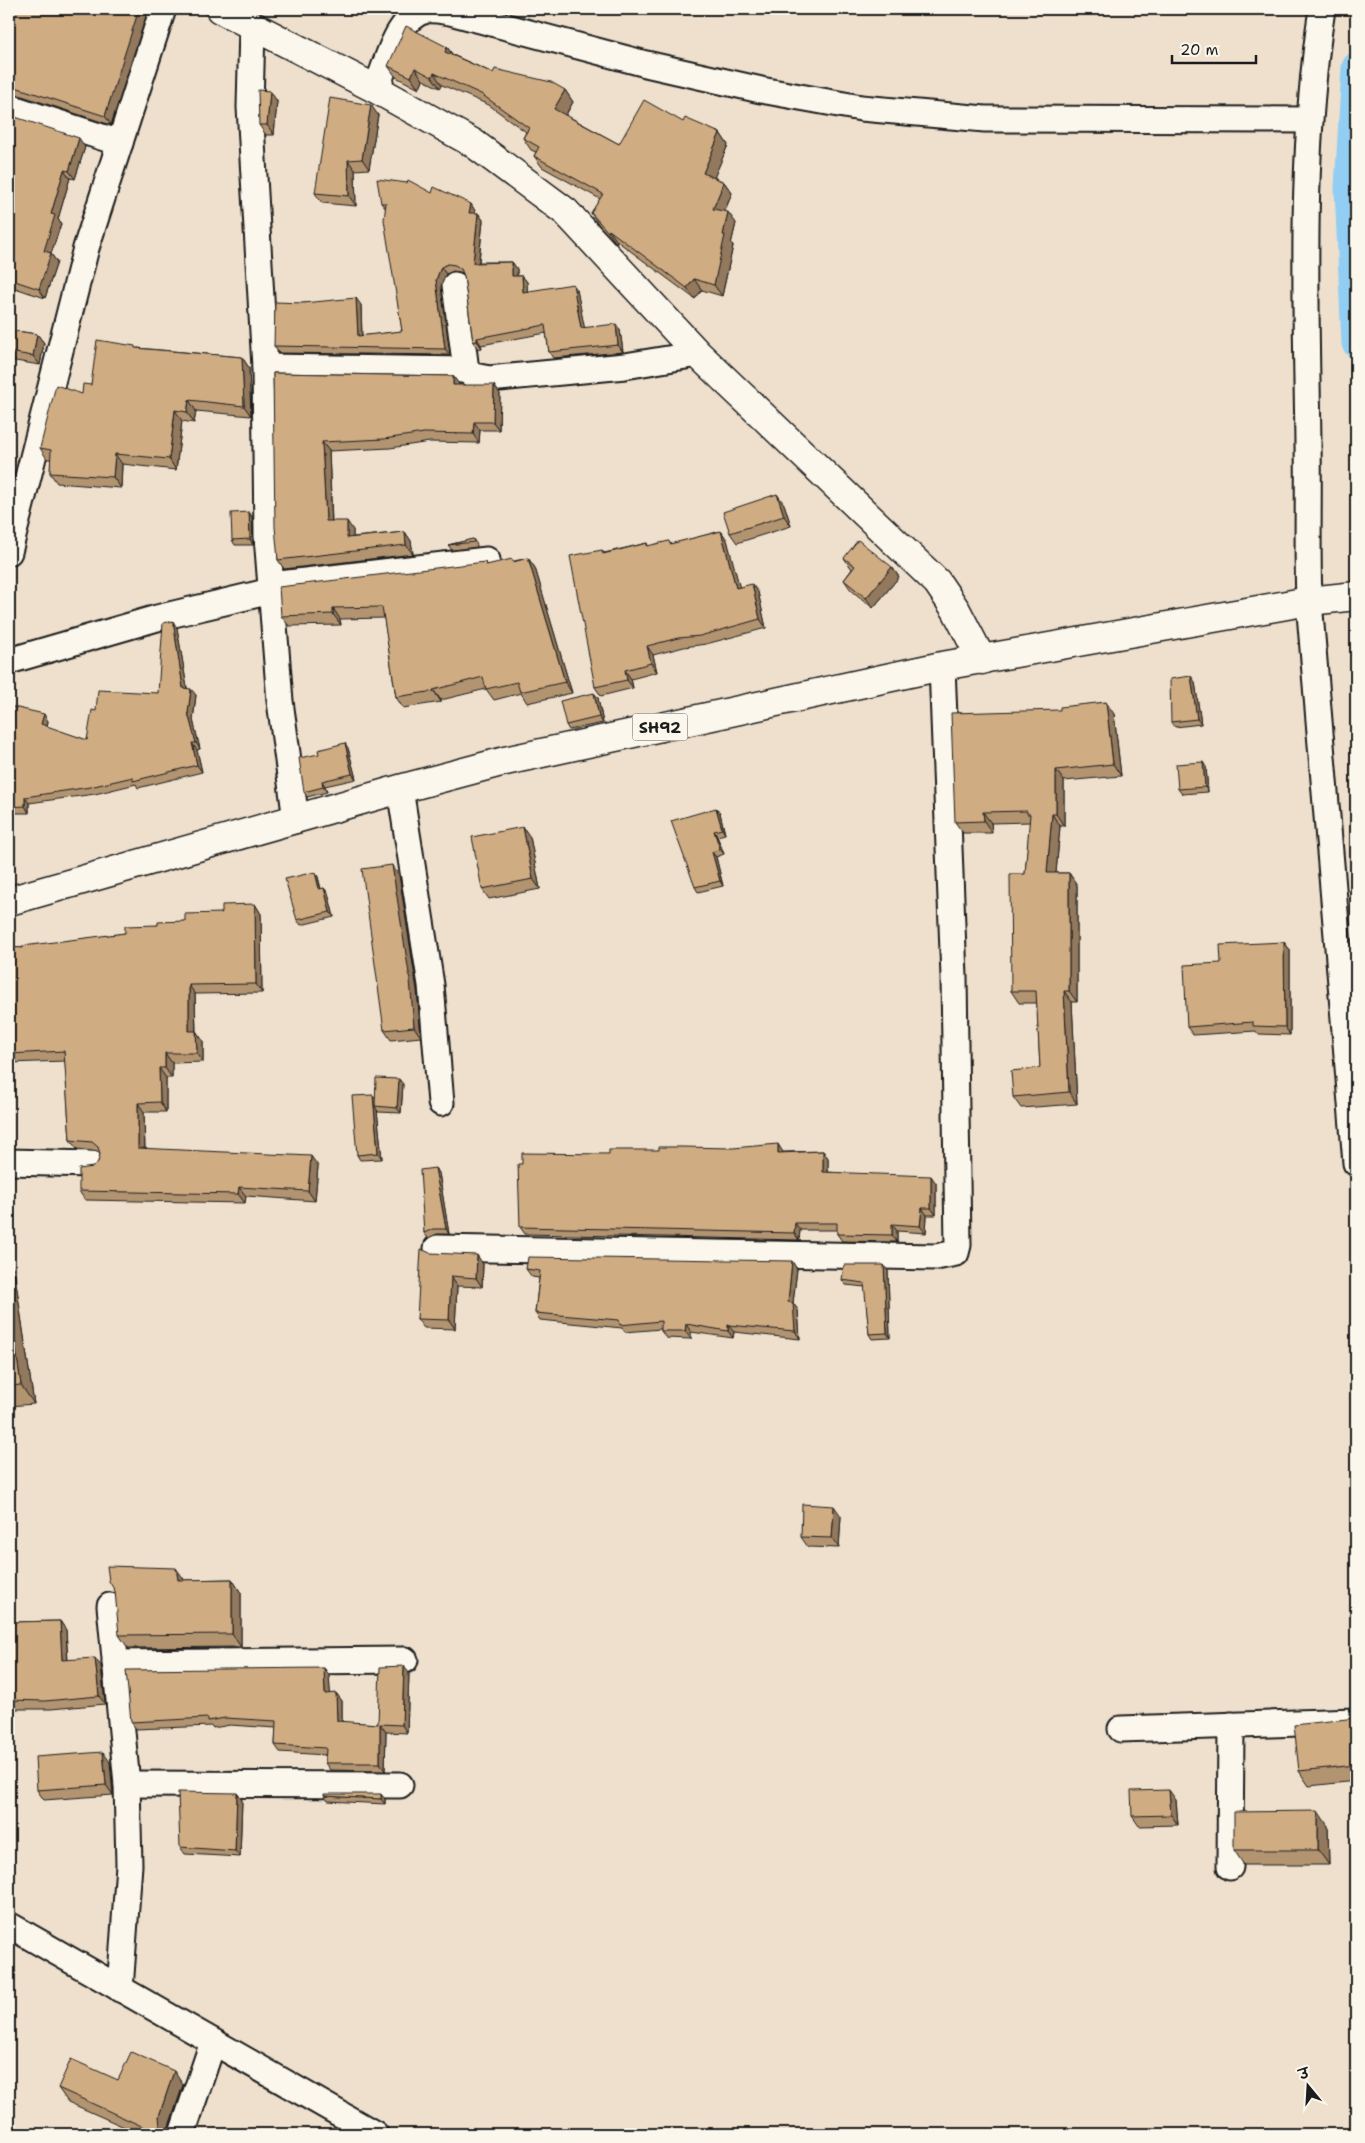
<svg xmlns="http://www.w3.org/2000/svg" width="1365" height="2143" font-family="'Shantell Sans','Playpen Sans Deva',sans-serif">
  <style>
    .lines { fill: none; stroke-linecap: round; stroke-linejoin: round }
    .canal { stroke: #92cef3; stroke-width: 29 }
    .minor-casing { stroke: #1c1c1c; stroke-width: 29 }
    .tertiary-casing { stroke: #1c1c1c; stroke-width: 31 }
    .primary-casing { stroke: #1c1c1c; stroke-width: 31 }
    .minor { stroke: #fbf7ec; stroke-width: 25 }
    .tertiary { stroke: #fbf7ec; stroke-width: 28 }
    .primary { stroke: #fbf7ec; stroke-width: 28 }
    .wall { fill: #b39471; stroke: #1c1c1c }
    .shaded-wall { fill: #92785c; stroke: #1c1c1c }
    .building { fill: #d0ac83; stroke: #1c1c1c }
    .labels { text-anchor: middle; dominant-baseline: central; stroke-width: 5; stroke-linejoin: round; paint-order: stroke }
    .shield { fill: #fbf7ec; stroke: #5f5e5a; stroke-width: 1 }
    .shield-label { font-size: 16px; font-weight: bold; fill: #1c1c1c }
  </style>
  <rect width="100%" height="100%" fill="#eee0cc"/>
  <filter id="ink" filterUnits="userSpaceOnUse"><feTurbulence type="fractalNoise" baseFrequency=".02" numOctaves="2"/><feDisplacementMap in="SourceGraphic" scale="10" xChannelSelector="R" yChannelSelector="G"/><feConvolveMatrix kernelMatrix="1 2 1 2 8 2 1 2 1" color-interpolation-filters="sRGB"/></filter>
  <g filter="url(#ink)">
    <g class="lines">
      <path class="canal" d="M1356,67l-7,121 7,155"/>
      <g class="minor-casing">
        <g id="minor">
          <path d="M1322,9c-22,143 -16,289 -14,434 1,53 -1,105 1,158l47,562"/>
          <path d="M252,26l-2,81 15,260 2,169 13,165 16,119"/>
          <path d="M376,89c11,-25 20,-73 51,-79 7,-1 16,1 23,2l196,52 115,26 100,18 124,11 324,1"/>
          <path d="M9,107l111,36"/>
          <path d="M455,285l11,85 8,6 15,3 136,-13 73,-12"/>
          <path d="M265,367l201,3"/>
          <path d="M9,552l77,-304 77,-239"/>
          <path d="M271,585l216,-25"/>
          <path d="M9,661l148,-43 114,-27"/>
          <path d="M400,789l31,196 10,118"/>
          <path d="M9,1162l83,2"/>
          <path d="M437,1248l499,9 20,-4 2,-8 -4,-268 -12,-311"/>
          <path d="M110,1606l17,178 2,81 -9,124"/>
          <path d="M115,1663l290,-3"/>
          <path d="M1121,1729l235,-8"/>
          <path d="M127,1784l273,1"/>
          <path d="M1230,1867l1,-142"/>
          <path d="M9,1925l366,209"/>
          <path d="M182,2134l31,-92"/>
        </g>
      </g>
      <g class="tertiary-casing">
        <path id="tertiary" d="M220,9l156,80 97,54 93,69 132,142 239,228 19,28 26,50"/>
      </g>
      <g class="primary-casing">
        <path id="primary" d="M9,901l391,-112 105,-28 437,-95 367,-65 47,-5"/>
      </g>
      <use href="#minor" class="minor"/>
      <use href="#tertiary" class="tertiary"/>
      <use href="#primary" class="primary"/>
    </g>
    <g class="wall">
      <path d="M9,9h136l-2,3 3,4 -35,109 -98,-32h-4z"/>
      <path d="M447,47l6,8 40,18 72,17 8,12 -7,13 53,29 64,-22 37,11 8,12 -14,32 10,5 8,11 -7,18 11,12 -5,21 2,2 -11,50 -20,-6 -7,9 -78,-58 -1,2 -17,-18 -8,-12 9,-14 -58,-32 -8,-11 2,-4 -5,-2 -8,-12 3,-6 -37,-27 -47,-20 -2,3 -17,-8 -4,9 -23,-12 -8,-11z"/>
      <path d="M277,101l-3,34h-8l-7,-10z"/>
      <path d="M9,115l76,32 -10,32 -5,-1 -12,41 3,5 -10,30 6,8 -12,36 -36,-12z"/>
      <path d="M378,115l-9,54 -14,1 1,36 -34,-3 -7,-10z"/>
      <path d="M432,193l39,11 4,7v2h3l5,7 -4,42h33l5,7v7h5l5,6v10l50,-2 7,38 36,2 3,22 -70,6 -4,-6 -3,-19 -65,12 1,3 -4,1 -5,-7 -9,-66v-2l-4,-2 -7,-1 -7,3 -5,12 9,69 -171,-2 -5,-7 29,-43 58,2 1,31 40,-5 -16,-122 -5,-6z"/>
      <path d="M9,330l28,4 7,9 -4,22 -31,-5z"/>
      <path d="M137,348l105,9 7,11 2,48 -55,-5 -2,12 -12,-2 -6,49 -54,-6 -1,24 -64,-5 -7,-10 1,-14h-4l-7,-11 42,-54 9,-9z"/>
      <path d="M273,373l180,3 6,9 41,9 -1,36h-19l-1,13 -49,-1 -40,6 -61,3 3,70 21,9v7l52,-5 6,9 2,13 -129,15 -6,-9z"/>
      <path d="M784,504l7,22 -54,17 -7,-10z"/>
      <path d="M249,512l3,5 1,28h-18l-3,-5z"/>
      <path d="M721,531l6,9 12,47 19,5 8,36 -60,16 -22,3 -31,8 4,17 -26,7 2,9 -32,8 -6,-9 7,-137 2,3 43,-10 1,3 23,-2z"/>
      <path d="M473,539l4,6v2l-25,3 -4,-5z"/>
      <path d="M528,558l7,10 37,125 -45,10 -6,-10 -27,7 -8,-11 -45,11v2l-38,6 -7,-11 -12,-79 -44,1 1,6 -52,1 -8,-10 204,-54 2,3 27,-4z"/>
      <path d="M844,558l48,9 7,10 -26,31 -22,-18 -7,-10 8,-11z"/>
      <path d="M177,628l10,60 9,7 -3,25 7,29 -3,1 5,22 -64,16 -2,-4 -41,10 -66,9v10h-20v-107l39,15 -1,6 40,13 9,-29 62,-18z"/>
      <path d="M1195,682l6,42 -26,3 -4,-5z"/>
      <path d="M594,693l4,5 5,25 -34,7 -3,-5z"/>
      <path d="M1114,714l7,62 -57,5v45h-4l-4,47h13l8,12v117h-5l5,102 -56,4 -8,-11 27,-29 -3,-65h-18l-8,-12 14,-117 5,-52 -39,1 1,10h-29l-8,-11z"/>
      <path d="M348,748l8,31 -31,7 2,6 -20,5 -3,-5z"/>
      <path d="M1206,767l2,25 -26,2 -4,-5z"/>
      <path d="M720,813l5,21 -8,2 7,18 -8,3 7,29 -25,6 -3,-5z"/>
      <path d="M530,837l10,52 -51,10 -7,-10z"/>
      <path d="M315,872l3,5 3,12 3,-1 4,5 6,24 -33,8 -4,-5z"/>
      <path d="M399,875l18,115 4,47 -30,3 -7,-10z"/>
      <path d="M255,904l6,10 1,79 -67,1 1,37 7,10v21l-31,1v15h-6v34h-22l1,37 173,17 -3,35 -69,-5 -1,7 -160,-3 -6,-9 14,-24 5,-5 2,-8 -1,-2 -22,-3 -7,-9 -5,-79 -56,2v-116l14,1 102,-15 33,-8 27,-4 37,-8z"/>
      <path d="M1284,942l6,8v85l-32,-1 -2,-3 -63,4 -6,-8 34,-64z"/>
      <path d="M403,1084l-2,29 -23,-1 -1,-2 5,49 -22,1 -3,-5 16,-60 2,3z"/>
      <path d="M823,1151l5,7v14l108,11v32h-9l-1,18 -29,-2v11l-55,-1 -5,-7v-4h-37l-1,10 -274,-6 -5,-7 89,-73 174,-2z"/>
      <path d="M435,1168l4,5 10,61h-12l-9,4 -4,-5z"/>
      <path d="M430,1253l53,11 -1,23 -25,-1 -2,43 -31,-1 -7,-9z"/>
      <path d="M9,1261l5,8 20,135 -25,2z"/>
      <path d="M526,1269h271l-4,34 5,7 2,29 -66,-7 -1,6 -42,-6v7l-25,-1 -5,-7v-2l-36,3 -3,-4 -82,-8 -5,-7 4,-35 -7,-1z"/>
      <path d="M888,1271l2,67 -18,1 -3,-5 -4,-47 -19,-2 -4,-5z"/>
      <path d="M841,1516l-2,32 -31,-1 -7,-10z"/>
      <path d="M232,1579l9,14v54l-113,1 -9,-13 65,-55z"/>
      <path d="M60,1621l6,9 2,30 33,6 4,38 -54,5h-42v-87z"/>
      <path d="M324,1668l5,7 1,19 6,-1 6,8v21l36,2 31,-51 -2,60 -21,-1 -1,39 -55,-1 -5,-7v-8l-45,-3 -5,-7 1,-17 -46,-3 -17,3 -1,-2 -76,3 -5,-7z"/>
      <path d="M1356,1718v63l-47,5 -10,-15z"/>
      <path d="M110,1762l3,33 -69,5 -7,-10z"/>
      <path d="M237,1793l5,7 -2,57 -55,-3 -5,-7z"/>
      <path d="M324,1796l61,3v5l-57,-3z"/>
      <path d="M1176,1800l2,25 -39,1 -7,-10z"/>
      <path d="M1328,1826l1,39h-85l-10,-15z"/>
      <path d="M118,2080l65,5 -15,44 1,5h-29l-72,-32 -10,-14z"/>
    </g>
    <g class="shaded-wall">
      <path d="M138,9h7l-2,3 3,4 -35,109 -6,-9z"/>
      <path d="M447,47l8,12 -10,-7z"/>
      <path d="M415,68l8,12 -4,9 -8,-12z"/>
      <path d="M434,73l8,12 -2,3 -8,-11z"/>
      <path d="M565,90l8,12 -11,19 -8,-12z"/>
      <path d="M270,91l7,10 -3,34 -7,-10z"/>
      <path d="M371,105l7,10 -9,54 -7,-10z"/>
      <path d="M720,133l8,12 -17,40 -8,-12z"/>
      <path d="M79,138l6,9 -10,32 -6,-8z"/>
      <path d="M348,160l7,10 1,36 -7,-10z"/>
      <path d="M64,170l6,8 -12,41 3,5 -10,30 6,8 -12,36 -6,-9 5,-38 7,-37z"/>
      <path d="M724,182l8,11 -11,27 -8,-11z"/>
      <path d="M471,204l4,7 -2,9 -4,-7z"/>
      <path d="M728,212l8,11 -5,21 2,2 -11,50 -8,-11 9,-50z"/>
      <path d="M478,213l5,7 -5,49 -5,-6z"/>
      <path d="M609,230l8,11 -1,2 -8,-11z"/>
      <path d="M512,262l5,7v14l-5,-7z"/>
      <path d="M441,267l5,7 -5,12 9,69 -5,-6 -9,-69z"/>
      <path d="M522,276l5,6 1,17 -5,-7z"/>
      <path d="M694,279l8,11 -7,9 -8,-11z"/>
      <path d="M573,284l4,6 9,45 -5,-7z"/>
      <path d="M356,298l5,7 1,38 -4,-7z"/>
      <path d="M616,324l4,6 3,22 -5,-7z"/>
      <path d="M37,334l7,9 -4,22 -7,-9z"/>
      <path d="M477,338l4,7 1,3 -5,-7z"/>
      <path d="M242,357l7,11 2,48 -7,-10z"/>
      <path d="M453,376l6,8v9l-6,-8z"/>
      <path d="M494,385l6,9 -1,36 -6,-8z"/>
      <path d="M189,400l7,11 -2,12 -7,-11z"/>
      <path d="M175,410l7,11 -6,49 -7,-11z"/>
      <path d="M474,422l6,8 -1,13 -6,-9z"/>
      <path d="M322,442l7,9 3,79 -6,-9z"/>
      <path d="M115,454l7,10 -1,24 -8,-11z"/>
      <path d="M777,494l7,10 7,22 -7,-10z"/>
      <path d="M249,512l3,5 1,28 -3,-6z"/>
      <path d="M347,521l6,9v17l-6,-9z"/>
      <path d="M721,531l6,9 15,56 -6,-8z"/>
      <path d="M405,532l6,9 2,13 -7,-9z"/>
      <path d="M528,558l7,10 37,125 -7,-11z"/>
      <path d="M892,567l7,10 -26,31 -7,-10z"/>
      <path d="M752,584l6,8 8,36 -6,-9z"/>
      <path d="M333,608l7,11 1,6 -8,-11z"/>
      <path d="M173,621l4,7 11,66 -5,-6z"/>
      <path d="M647,646l6,9 4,17 -6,-9z"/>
      <path d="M625,670l6,9 2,9 -6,-8z"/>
      <path d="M1191,676l4,6 6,42 -4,-5z"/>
      <path d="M191,689l5,6 -3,25 7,29 -4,-6 -8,-30z"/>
      <path d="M433,690l8,10v2l-7,-11z"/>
      <path d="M594,693l4,5 5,25 -4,-6z"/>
      <path d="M1106,702l8,12 7,62 -8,-12z"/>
      <path d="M44,714l4,7 -2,10 -5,-7z"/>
      <path d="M192,743l5,7 5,22 -5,-7z"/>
      <path d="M345,743l3,5 8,31 -4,-5z"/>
      <path d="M1203,762l3,5 2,25 -3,-5z"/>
      <path d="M1056,770l8,11v45l-8,-12z"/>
      <path d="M322,781l3,5 2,6 -4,-5z"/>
      <path d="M25,797l4,6v10l-4,-7z"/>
      <path d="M716,808l4,5 5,21 -3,-5z"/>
      <path d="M983,812l8,11 1,10 -8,-12z"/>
      <path d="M1052,814l8,12 -5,59 -8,-12z"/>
      <path d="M523,827l7,10 10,52 -7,-10z"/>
      <path d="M714,831l3,5 7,18 -4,-5z"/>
      <path d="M712,852l4,5 7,29 -3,-5z"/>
      <path d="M392,865l7,10 18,115 4,47 -7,-10z"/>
      <path d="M315,872l3,5 4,17 -3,-5z"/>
      <path d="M1069,873l8,12v117l-8,-11z"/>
      <path d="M324,888l4,5 6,24 -4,-5z"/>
      <path d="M255,904l6,10 1,79 -6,-9z"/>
      <path d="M1284,942l6,8v85l-5,-8z"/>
      <path d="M189,985l6,9 1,47 -7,-10z"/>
      <path d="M1064,991l8,11 5,102 -8,-12z"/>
      <path d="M196,1031l7,10v21l-6,-9z"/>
      <path d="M165,1053l7,10v15l-7,-10z"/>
      <path d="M159,1068l7,10v34l-6,-10z"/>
      <path d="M399,1079l4,5 -2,29 -4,-5z"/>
      <path d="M373,1095l4,5 -2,6 2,4 5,49 -4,-6z"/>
      <path d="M138,1103l6,9 1,46 -7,-10z"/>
      <path d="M778,1144l5,8v8l-5,-7z"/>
      <path d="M823,1151l5,7v21l-5,-7z"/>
      <path d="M311,1156l7,10 -3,35 -7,-10z"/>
      <path d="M435,1168l4,5 10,61 -3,-5z"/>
      <path d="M931,1176l5,7v32l-5,-7z"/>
      <path d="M239,1187l7,9 -1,7 -7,-9z"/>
      <path d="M922,1208l5,7 -1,18 -6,-7z"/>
      <path d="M795,1223l5,7 -1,10 -5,-7z"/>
      <path d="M892,1224l5,7v11l-5,-7z"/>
      <path d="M477,1255l6,9 -1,23 -6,-9z"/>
      <path d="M9,1261l5,8 20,135 -13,-19 -12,-82z"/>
      <path d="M792,1261l5,8 -4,34 5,7 2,29 -5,-8 -7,-29z"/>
      <path d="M884,1265l4,6 2,67 -3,-5z"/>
      <path d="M451,1276l6,10 -2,43 -6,-9z"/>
      <path d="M686,1324l5,8v7l-6,-8z"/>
      <path d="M728,1325l6,7 -1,6 -5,-7z"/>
      <path d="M834,1506l7,10 -2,32 -7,-10z"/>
      <path d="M176,1568l10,14 -8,-2z"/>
      <path d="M232,1579l9,14v54l-9,-13z"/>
      <path d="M60,1621l6,9 2,38 -6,-8z"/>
      <path d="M95,1658l6,8 4,38 -6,-8z"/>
      <path d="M404,1666l5,7 -2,60 -5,-8z"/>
      <path d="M324,1668l5,7 2,26 -6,-7z"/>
      <path d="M336,1693l6,8v28l-5,-8z"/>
      <path d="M380,1724l6,8 -1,39 -5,-8z"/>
      <path d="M103,1752l7,10 3,33 -7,-10z"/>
      <path d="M1169,1790l7,10 2,25 -7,-10z"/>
      <path d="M237,1793l5,7 -2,57 -5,-6z"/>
      <path d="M381,1794l4,5v5l-4,-5z"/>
      <path d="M9,1799l1,2 -1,14z"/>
      <path d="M1318,1811l10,15 1,39 -11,-15z"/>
      <path d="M174,2071l9,14 -15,44 1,5h-11l-1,-1 2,-17z"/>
    </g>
    <g class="building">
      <path d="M9,9h130l-34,107 -96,-31z"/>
      <path d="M406,26l41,21 -2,5 48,21 2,-4 56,13 14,8 -11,19 65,35 25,-44 39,22 2,-4 35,15 -17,40 21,9 -11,27 15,3 -5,23h2l-11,50 -20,-6 -7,9 -78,-58 -1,2 -17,-19 12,-19 -69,-38 5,-9 -16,-9 6,-10 -48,-34 -47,-21 -2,4 -17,-9 -4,9 -23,-11z"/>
      <path d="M258,90l12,1 -3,34h-8z"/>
      <path d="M330,98l41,7 -9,54 -14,1 1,36 -34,-3z"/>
      <path d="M9,115l70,23 -10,33 -5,-1 -13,44 4,1 -11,36 7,2 -12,36 -30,-10z"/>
      <path d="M377,179l30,4 1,-3 24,13 2,-6 37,17 -2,9h9l-5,50 39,-1v14h10l1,16 50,-8 8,44 35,-4 2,21 -69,7 -4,-27 -68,13v3l-4,1 -9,-66 -3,-7 -6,-4 -7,-1 -7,3 -5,13 9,69 -171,-3 1,-44 28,1 53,-5 2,38 44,-5 -18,-111 2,-17h-5z"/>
      <path d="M9,330l28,4 -4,22 -24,-4z"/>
      <path d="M97,340l38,6v2l107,9 2,49 -55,-6 -2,12 -12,-2 -6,49 -54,-5 -2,23 -63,-4 1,-23 -11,-2 16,-63 26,9 1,-10 8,1z"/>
      <path d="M273,373l180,3v9h41l-1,37h-19l-1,12 -49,-1 -40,6 -62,3 4,79h21v17l58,-6 1,13 -128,15 -3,-33z"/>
      <path d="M777,494l7,22 -54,17 -7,-21z"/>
      <path d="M249,512l1,27 -18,1 -1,-27z"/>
      <path d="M721,531l15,57 16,-4 8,35 -60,17 -22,2 -31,8 4,17 -26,7 2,10 -32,7 -25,-131 32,-6 1,4 44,-11v3l22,-5 1,3z"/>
      <path d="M473,539l1,3 -26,3z"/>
      <path d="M858,540l34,27 -26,31 -22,-18 11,-14 -11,-8z"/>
      <path d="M528,558l37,124 -45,10 -3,-10 -31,7 -3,-12 -50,13 1,1 -38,6 -14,-90 -49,1v6l-52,2 -2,-29 206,-25 1,3 26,-6 1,3z"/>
      <path d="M173,621l10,67 8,1 -3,24 8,30h-4l5,22 -64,16v-4l-43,10 -65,10v9l-16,1v-101l35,8 -3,10 46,16 5,-30 4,1 2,-21 60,3 5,-70z"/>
      <path d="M1191,676l6,43 -26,3 -1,-43z"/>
      <path d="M594,693l5,24 -33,8 -6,-24z"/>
      <path d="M1106,702l7,62 -57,6v44h-4l-5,59h22v118h-5l5,101 -56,5 -2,-26 29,-3 -4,-77h-25l-1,-117h15l5,-60h-3v-3l-44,1 1,9 -29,1 -4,-109 109,-3v-3z"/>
      <path d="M345,743l7,31 -30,7 1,6 -19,5 -5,-34 20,-4 -1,-4z"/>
      <path d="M1203,762l2,25 -27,2 -2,-25z"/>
      <path d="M716,808l6,21 -8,2 6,18 -8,3 8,29 -25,6 -24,-66z"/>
      <path d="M523,827l10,52 -51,10 -10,-52z"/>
      <path d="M392,865l18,115 4,47 -30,3 -22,-161z"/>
      <path d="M315,872l4,17 5,-1 6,24 -33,8 -12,-41z"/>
      <path d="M255,904l1,80 -67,1v46h7l1,22h-32v15h-6l1,34 -22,1v45l173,8 -3,35 -69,-4 -1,7 -159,-3v-22l14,-2 5,-5 2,-8 -2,-7 -6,-5 -22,-2 -6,-89 -55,3v-107l14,1v-2l102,-13v-7l33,-1v-3l27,-1v-7l37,-1v-8z"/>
      <path d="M1284,942l1,85 -32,-1v-4l-66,5 -3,-62 37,-2 -1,-18z"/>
      <path d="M376,1078l23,1 -2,29 -22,-2z"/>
      <path d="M373,1095l5,58 -21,2 -5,-59z"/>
      <path d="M778,1144v9l45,-2v21l108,4v32h-9l-2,18 -28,-2v11l-55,-1v-11h-42l-1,10 -274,-6 -2,-63h4v-11l87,1v-4h50v-3h22l52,1z"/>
      <path d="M435,1168l11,61h-13l-9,4 -4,-63z"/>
      <path d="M421,1249l9,4 47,2 -1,23 -25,-2 -2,44 -32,-1z"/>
      <path d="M528,1257l264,4 -4,41 5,1 2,28 -67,-6v6l-42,-7 -1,7h-24v-10l-41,4 -1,-5 -84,-7 5,-42 -14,-2z"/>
      <path d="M844,1265h40l3,68 -18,1 -5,-51 -22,-3z"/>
      <path d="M9,1303l12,82 -12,1z"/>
      <path d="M802,1504l32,2 -2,32 -31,-1z"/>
      <path d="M107,1566l69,2 2,12 54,-1v55l-113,1 -4,-44 -6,-10z"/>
      <path d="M60,1621l2,39 33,-2 4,38 -54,5 -36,-1v-78z"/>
      <path d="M404,1666l-2,59 -22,-1v39h-55l1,-15 -51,-3 1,-24 -51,-3 -17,3v-3l-77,4 -5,-52 198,-2 1,26 11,-1 1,28 41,3 2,-57z"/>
      <path d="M1356,1718v47l-57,6 -5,-46z"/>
      <path d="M103,1752l3,33 -69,5 -2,-33z"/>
      <path d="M1169,1790l2,25 -39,1 -1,-25z"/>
      <path d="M178,1792l59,1 -2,58 -55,-4z"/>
      <path d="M324,1794h57v5l-57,-3z"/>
      <path d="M1318,1811v39h-84v-38z"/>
      <path d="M131,2052l43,19 -15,45 1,11 -3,6 -99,-45 13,-29 47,21z"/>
    </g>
  </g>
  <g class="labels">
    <rect class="shield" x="632.5" y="713.5" width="55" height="27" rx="4"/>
    <g class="shield-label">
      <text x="660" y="727">SH92</text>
    </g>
  </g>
  <rect width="1365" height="2143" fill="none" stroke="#fbf7ec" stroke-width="30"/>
  <rect x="15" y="15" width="1335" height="2113" fill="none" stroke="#1c1c1c" stroke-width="2" filter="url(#ink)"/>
  <g transform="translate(1308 2086) rotate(342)" stroke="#fbf7ec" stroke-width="4" paint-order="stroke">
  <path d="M0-4L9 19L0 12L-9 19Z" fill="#1c1c1c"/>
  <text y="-8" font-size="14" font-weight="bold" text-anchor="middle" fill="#1c1c1c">उ</text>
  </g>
  <path d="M1172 55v8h84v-8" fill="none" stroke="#1c1c1c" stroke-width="2.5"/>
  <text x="1180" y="55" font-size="15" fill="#1c1c1c" stroke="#fbf7ec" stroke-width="4" paint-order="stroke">20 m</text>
</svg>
